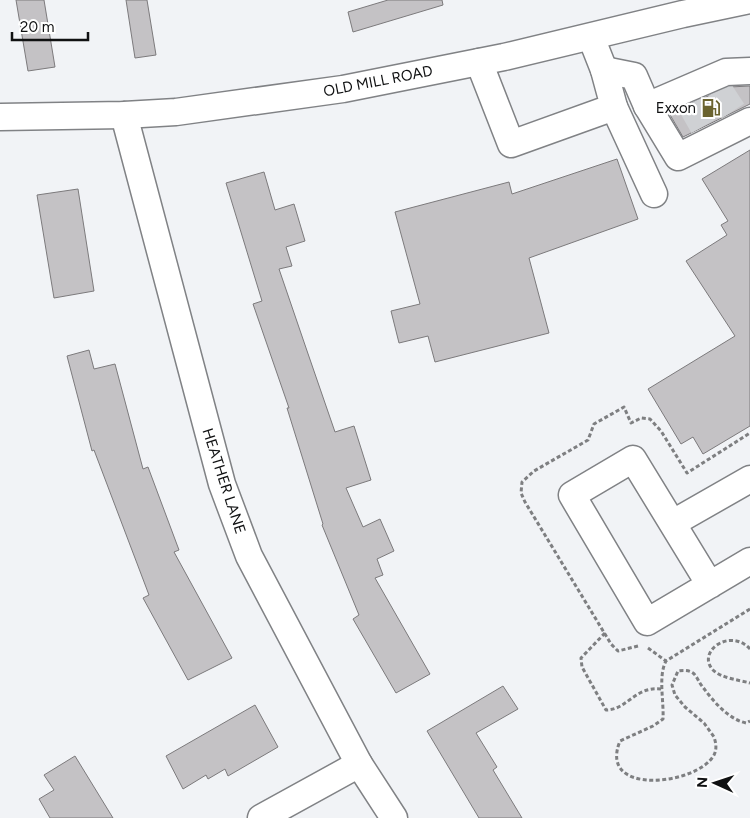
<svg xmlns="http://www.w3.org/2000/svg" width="750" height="818" font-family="Figtree,sans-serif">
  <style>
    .building { fill: #c4c2c5; stroke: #7c7a7c }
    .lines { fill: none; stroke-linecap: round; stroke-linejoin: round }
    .minor-tunnel { stroke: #cfd1d4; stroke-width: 26; stroke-dasharray: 26 13; stroke-linecap: butt }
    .minor-casing { stroke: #808285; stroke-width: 29 }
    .path { stroke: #7e7f81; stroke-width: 3; stroke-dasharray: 4 2.5; stroke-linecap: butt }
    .minor { stroke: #fff; stroke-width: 26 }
    .labels { text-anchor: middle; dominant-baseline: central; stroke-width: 4.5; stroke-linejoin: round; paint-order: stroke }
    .street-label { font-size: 15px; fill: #101112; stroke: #fff }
    .poi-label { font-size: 15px; fill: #101112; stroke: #fff; text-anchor: end }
  </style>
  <rect width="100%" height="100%" fill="#f1f3f6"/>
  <g class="building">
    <path d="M16,0h28l11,67 -27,4z"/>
    <path d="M126,0h21l9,55 -21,3z"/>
    <path d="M388,0h54l1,5 -90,27 -5,-20z"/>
    <path d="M750,86v18l-67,33 -14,-24 60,-26z"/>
    <path d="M750,150v276l-47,28 -10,-17 -12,7 -33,-55 87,-53 -49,-75 41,-26 -6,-10 7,-4 -26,-42z"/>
    <path d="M617,159l21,60 -109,39 20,75 -114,29 -7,-26 -29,7 -8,-32 29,-7 -25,-92 114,-30 3,12z"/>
    <path d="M264,172l11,38 19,-6 11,37 -19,6 6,19 -13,3 26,76 30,87 19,-6 17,54 -25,8 17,39 17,-8 14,32 -17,8 6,16 -8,3 55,96 -34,19 -43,-74 6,-4 -37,-90 1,-1 -36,-116h2l-36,-104 9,-3 -36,-118z"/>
    <path d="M78,189l16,102 -40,7 -17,-103z"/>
    <path d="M89,350l5,19 21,-5 28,105 5,-2 31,83 -5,2 58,106 -44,22 -45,-82 6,-3 -55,-145 -2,1 -25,-95z"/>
    <path d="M503,686l15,23 -42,24 21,34 -4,3 29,48h-43l-52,-87z"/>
    <path d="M255,705l23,42 -50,29 -3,-7 -17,10 -2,-4 -23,14 -17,-33z"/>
    <path d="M75,756l38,62h-63l-11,-19 15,-9 -10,-15z"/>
  </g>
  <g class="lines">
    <g class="minor-tunnel">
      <path d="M719,89l15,23"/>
      <path d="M690,104l13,23"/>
    </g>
    <g class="minor-casing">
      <g id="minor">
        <path d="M479,62l32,82 103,-37 -10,-37 -13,-33"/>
        <path d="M604,70l30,6 13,30 31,51 72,-36"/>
        <path d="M647,106l79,-34 24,-1"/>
        <path d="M614,107l40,87"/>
        <path d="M124,115l98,369 27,72 110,208 35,54"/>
        <path d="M0,117l124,-2 52,-3 167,-23 161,-32 179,-43 67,-14"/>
        <path d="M673,523l77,-44"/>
        <path d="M710,585l-77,-126 -61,36 75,127 103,-61"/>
        <path d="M261,818l98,-54"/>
      </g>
    </g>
    <g class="path">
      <path d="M750,609l-84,52c-8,15 -2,40 -3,58l-10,7 -33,15c-23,56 78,44 94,14 3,-6 2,-12 0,-18l-10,-14 -19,-16 -10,-12 -3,-10 6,-14c5,-1 11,-1 15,2 4,3 6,10 9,13 11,15 26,33 44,37l4,-2"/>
      <path d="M605,633l-24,25 1,9 24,43c21,0 29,-24 55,-21"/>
      <path d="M638,646l-20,5 -7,-7 -86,-142 -4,-9 1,-11 12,-11 54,-31 6,-16 30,-17 7,16 10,-5 9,1 11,12 26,42 63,-40"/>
      <path d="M648,648l18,13"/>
      <path d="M750,649c-20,-22 -54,3 -37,21 8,8 26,10 37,13"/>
    </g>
    <use href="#minor" class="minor"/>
  </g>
  <defs>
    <g id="fuel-bare" transform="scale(1.5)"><path d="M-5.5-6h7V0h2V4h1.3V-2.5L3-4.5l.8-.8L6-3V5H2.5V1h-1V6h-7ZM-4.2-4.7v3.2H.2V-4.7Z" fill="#6b632f" stroke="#fff" stroke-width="2.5" paint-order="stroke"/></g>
  </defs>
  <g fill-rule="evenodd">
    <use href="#fuel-bare" x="711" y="108"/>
  </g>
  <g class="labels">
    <g class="street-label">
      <text transform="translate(378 81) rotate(-11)">OLD MILL ROAD</text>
      <text transform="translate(224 481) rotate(72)">HEATHER LANE</text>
    </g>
    <g class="poi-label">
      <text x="696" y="108">Exxon</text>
    </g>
  </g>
  <g transform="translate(715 783) rotate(273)" stroke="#ffffff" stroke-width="4" paint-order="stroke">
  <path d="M0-4L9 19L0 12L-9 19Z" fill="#101112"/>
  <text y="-8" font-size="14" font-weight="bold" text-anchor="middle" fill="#101112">N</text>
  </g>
  <path d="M12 32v8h76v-8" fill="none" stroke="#101112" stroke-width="2.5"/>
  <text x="20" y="32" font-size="15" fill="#101112" stroke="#ffffff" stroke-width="4" paint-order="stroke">20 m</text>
</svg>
